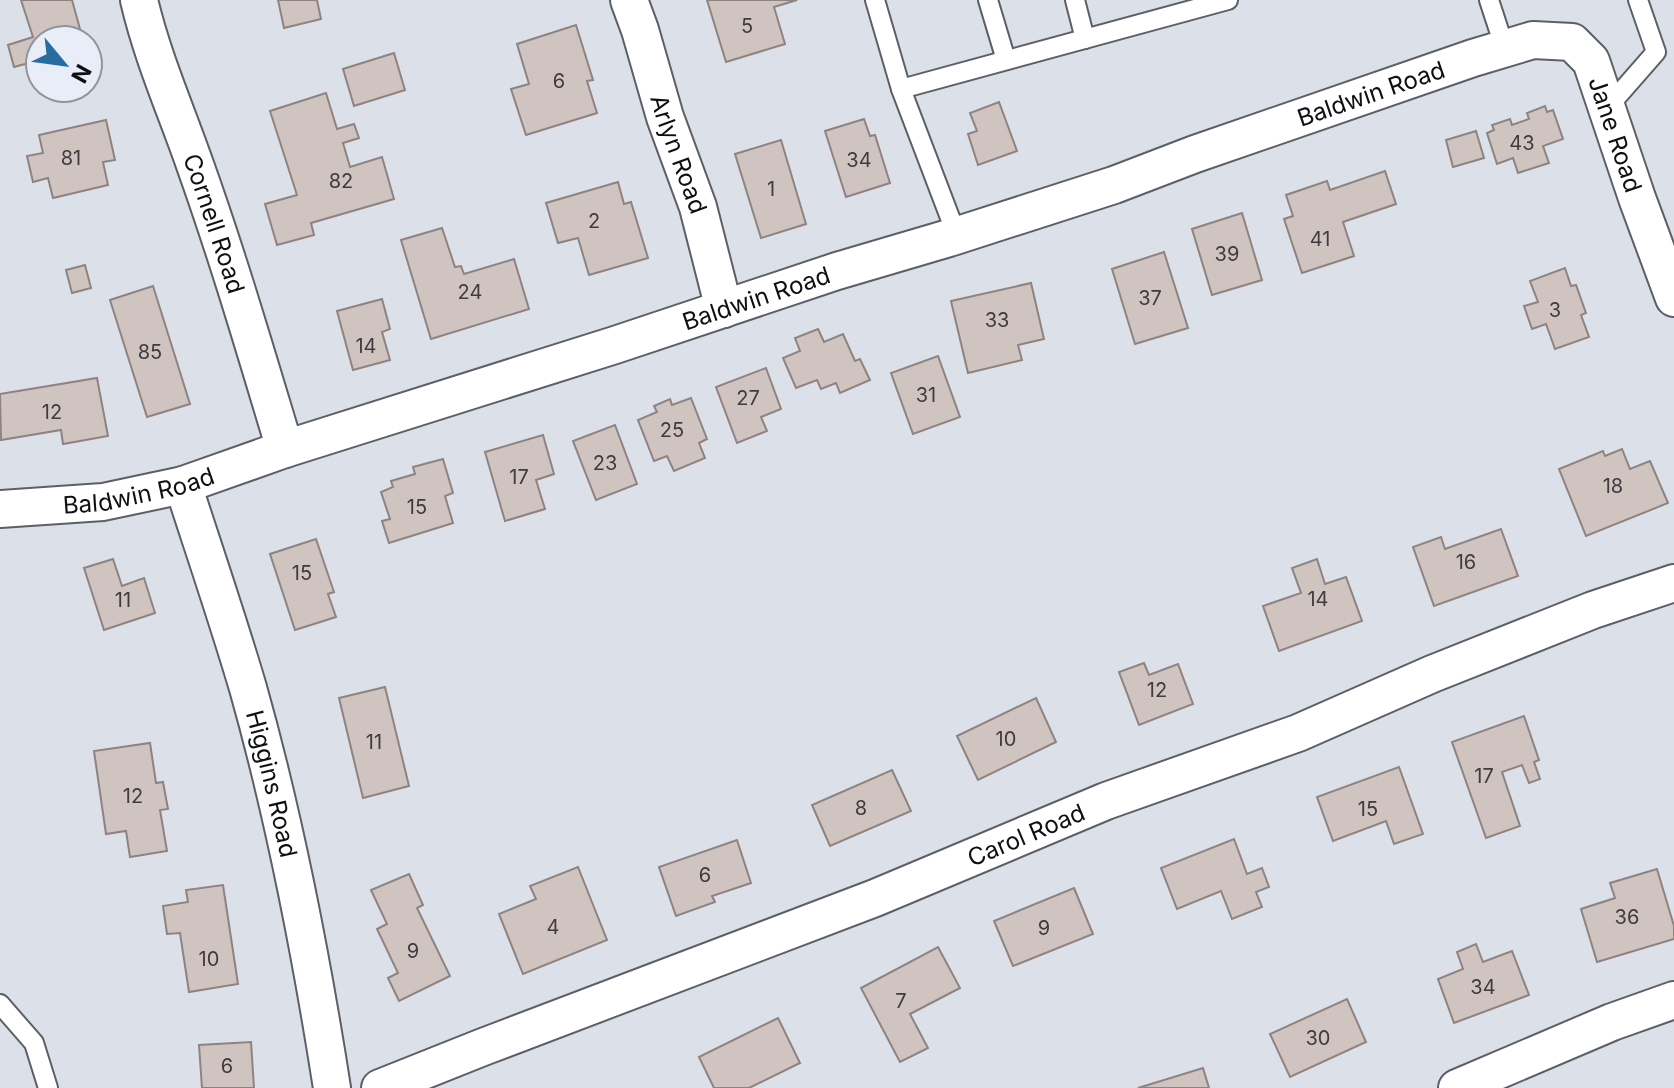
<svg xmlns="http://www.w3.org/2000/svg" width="1674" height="1088" font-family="Inter,sans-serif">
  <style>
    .building { fill: #d0c4c1; stroke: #8e8380; stroke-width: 2 }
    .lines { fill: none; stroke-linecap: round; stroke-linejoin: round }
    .service-casing { stroke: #5c5f67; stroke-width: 22 }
    .minor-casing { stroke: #5c5f67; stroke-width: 40 }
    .service { stroke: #fff; stroke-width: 18 }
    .minor { stroke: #fff; stroke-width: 36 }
    .labels { text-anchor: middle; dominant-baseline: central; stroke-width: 6; stroke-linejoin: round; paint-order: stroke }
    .number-label { font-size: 20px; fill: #3e3c3e }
    .street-label { font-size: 24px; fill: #0d0f12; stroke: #e9edf7 }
  </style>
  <rect width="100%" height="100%" fill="#dce0e9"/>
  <g class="building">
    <path d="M21,0h51l11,40h-43v20l-26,7 -6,-22 25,-8z"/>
    <path d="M278,0h39l4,19 -37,9z"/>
    <path d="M707,0h90l-23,7 11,37 -59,18z"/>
    <path d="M576,25l17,55 -6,1 10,32 -71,22 -15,-46 18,-5 -12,-40z"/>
    <path d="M394,53l11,37 -51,16 -11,-37z"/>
    <path d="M326,93l11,36 17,-5 5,14 -16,5 7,24 32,-10 12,42 -83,24 3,12 -37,10 -12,-41 32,-9 -27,-84z"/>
    <path d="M999,102l18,49 -39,14 -10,-31 9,-3 -7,-18z"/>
    <path d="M1545,106l2,6 6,-2 10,29 -20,7 6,17 -31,10 -5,-15 -16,6 -10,-31 7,-3 -2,-5 18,-6 2,6 17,-6 -2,-6z"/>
    <path d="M864,119l6,17 5,-1 15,48 -44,14 -21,-66z"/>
    <path d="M106,120l9,40 -12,2 5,23 -55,13 -5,-20 -15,4 -6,-26 16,-3 -4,-18z"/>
    <path d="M1476,131l8,27 -31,9 -7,-27z"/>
    <path d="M781,140l25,84 -45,14 -26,-84z"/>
    <path d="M1385,171l11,33 -53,18 11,34 -52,17 -18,-54 9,-3 -7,-21 41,-14 3,9z"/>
    <path d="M618,182l6,22 7,-2 17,56 -59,17 -11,-37 -20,5 -12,-40z"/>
    <path d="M1242,213l20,67 -50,15 -20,-66z"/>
    <path d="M442,228l13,39 6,-1 3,8 50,-15 15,50 -98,30 -30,-99z"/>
    <path d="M1164,252l24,76 -53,16 -23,-75z"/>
    <path d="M85,265l6,23 -19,5 -6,-23z"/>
    <path d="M1565,268l6,18 5,-1 10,28 -5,2 8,22 -34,12 -9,-25 -14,5 -8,-23 14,-4 -8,-21z"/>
    <path d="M1031,283l13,56 -26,6 4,15 -54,13 -17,-72z"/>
    <path d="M153,286l37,118 -43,13 -37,-117z"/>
    <path d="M382,299l8,30 -8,3 8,28 -37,10 -16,-59z"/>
    <path d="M818,329l6,13 19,-8 12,27 5,-2 10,21 -30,13 -4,-10 -15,6 -4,-9 -21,8 -13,-30 17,-7 -5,-13z"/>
    <path d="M938,356l22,61 -47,17 -22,-61z"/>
    <path d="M766,368l15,41 -20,8 6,14 -30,12 -21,-56z"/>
    <path d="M97,378l11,58 -45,8 -2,-14 -60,10 -1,-46z"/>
    <path d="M691,398l16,41 -8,4 6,15 -31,13 -7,-15 -13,5 -16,-41 19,-8 -3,-6 16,-7 2,6z"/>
    <path d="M615,425l22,59 -41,16 -23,-59z"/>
    <path d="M543,435l11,39 -18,6 9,29 -40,12 -20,-69z"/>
    <path d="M1622,449l8,20 20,-8 18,42 -82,33 -27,-67 44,-18 2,5z"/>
    <path d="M443,459l10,34 -8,3 8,27 -64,20 -7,-22 8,-2 -9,-27 12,-5 -2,-6 24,-7 -2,-7z"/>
    <path d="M1501,529l17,47 -84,30 -21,-59 28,-10 4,12z"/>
    <path d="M316,539l18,53 -6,2 8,23 -41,13 -25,-76z"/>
    <path d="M113,559l9,27 22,-8 11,35 -51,17 -20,-62z"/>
    <path d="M1317,559l8,25 21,-7 16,44 -83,30 -16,-45 38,-13 -9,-25z"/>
    <path d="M1144,663l5,12 29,-11 15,40 -54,21 -20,-53z"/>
    <path d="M385,687l24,99 -46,12 -24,-100z"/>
    <path d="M1036,698l20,44 -78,38 -21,-44z"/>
    <path d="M1524,716l15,44 -5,2 6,17 -11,4 -7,-18 -20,7 18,54 -34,12 -34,-96z"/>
    <path d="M150,743l6,40 7,-1 5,27 -8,1 7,41 -37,6 -4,-26 -20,3 -12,-83z"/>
    <path d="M1399,767l24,67 -29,10 -8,-23 -53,20 -16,-44z"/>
    <path d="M892,770l19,41 -81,35 -18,-41z"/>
    <path d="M1234,839l13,35 15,-6 7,19 -13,5 6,15 -30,12 -11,-28 -44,18 -16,-41z"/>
    <path d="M737,840l14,43 -39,13 3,6 -39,14 -17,-49z"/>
    <path d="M578,867l29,73 -84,34 -24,-60 37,-15 -6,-13z"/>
    <path d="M1657,869l17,57v13l-77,23 -16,-53 34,-11 -5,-15z"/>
    <path d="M409,874l14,31 -6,3 33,68 -51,25 -11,-23 10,-5 -21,-44 10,-5 -16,-34z"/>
    <path d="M223,885l15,99 -49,8 -9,-59 -13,1 -4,-28 25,-4 -2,-12z"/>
    <path d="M1074,888l19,46 -80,32 -19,-45z"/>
    <path d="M1476,944l7,18 29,-11 17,44 -75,28 -16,-44 25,-10 -6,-17z"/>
    <path d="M938,947l22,41 -50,26 18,34 -28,14 -39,-74z"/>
    <path d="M1347,999l19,43 -76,35 -20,-43z"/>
    <path d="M778,1018l22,45 -51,25h-35l-15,-31z"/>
    <path d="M251,1042l3,46h-52l-3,-43z"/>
    <path d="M1203,1068l6,20h-71z"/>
  </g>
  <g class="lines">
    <g class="service-casing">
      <g id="service">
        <path d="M875,0l26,89 327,-89"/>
        <path d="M988,0l18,60"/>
        <path d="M1075,0l10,39"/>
        <path d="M1489,0l16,49"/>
        <path d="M901,89l56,147"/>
        <path d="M1607,108l49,-56 -18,-52"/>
        <path d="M0,1004l34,39 14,45"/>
      </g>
    </g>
    <g class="minor-casing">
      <g id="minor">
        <path id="s1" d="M139,0c13,56 36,108 55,162 34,95 62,191 91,287"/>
        <path id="s2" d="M629,0l11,30 25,87 33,90 26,102"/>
        <path id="s3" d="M183,485c22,68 45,135 65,203 37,131 63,266 84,400"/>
        <path id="s4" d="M0,509l103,-7 80,-17 102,-36 330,-104 222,-74 112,-33 165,-53 81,-31 278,-96 60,-18 39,2 19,19 46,137 37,100"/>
        <path id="s5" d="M380,1088l103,-41 392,-149 231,-97 192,-68 134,-59 161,-64 81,-27"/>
        <path d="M1457,1088l155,-66 62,-22"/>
      </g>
    </g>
    <use href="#service" class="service"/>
    <use href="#minor" class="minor"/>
  </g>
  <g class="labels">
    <g class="number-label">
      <text x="747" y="26">5</text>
      <text x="559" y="81">6</text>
      <text x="1522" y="143">43</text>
      <text x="71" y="158">81</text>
      <text x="859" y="160">34</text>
      <text x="341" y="181">82</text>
      <text x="771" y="189">1</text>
      <text x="594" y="221">2</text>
      <text x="1320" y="239">41</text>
      <text x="1227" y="254">39</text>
      <text x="470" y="292">24</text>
      <text x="1150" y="298">37</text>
      <text x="1555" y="310">3</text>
      <text x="997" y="320">33</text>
      <text x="366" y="346">14</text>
      <text x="150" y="352">85</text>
      <text x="926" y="395">31</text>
      <text x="748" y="398">27</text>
      <text x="52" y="412">12</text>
      <text x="672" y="430">25</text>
      <text x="605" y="463">23</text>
      <text x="519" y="477">17</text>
      <text x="1613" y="486">18</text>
      <text x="417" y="507">15</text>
      <text x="1466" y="562">16</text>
      <text x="302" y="573">15</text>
      <text x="1318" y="599">14</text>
      <text x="123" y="600">11</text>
      <text x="1157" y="690">12</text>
      <text x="1006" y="739">10</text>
      <text x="374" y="742">11</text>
      <text x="1484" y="776">17</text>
      <text x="133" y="796">12</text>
      <text x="861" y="808">8</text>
      <text x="1368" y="809">15</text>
      <text x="705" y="875">6</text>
      <text x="1627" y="917">36</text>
      <text x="553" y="927">4</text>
      <text x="1044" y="928">9</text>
      <text x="413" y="951">9</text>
      <text x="209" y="959">10</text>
      <text x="1483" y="987">34</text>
      <text x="901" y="1001">7</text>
      <text x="1318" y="1038">30</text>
      <text x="227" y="1066">6</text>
    </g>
    <g class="street-label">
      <text stroke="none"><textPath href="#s4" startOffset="1436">Baldwin Road</textPath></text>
      <text stroke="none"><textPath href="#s4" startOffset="1750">Jane Road</textPath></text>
      <text stroke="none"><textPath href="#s2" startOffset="162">Arlyn Road</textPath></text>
      <text stroke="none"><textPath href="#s1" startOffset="236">Cornell Road</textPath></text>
      <text stroke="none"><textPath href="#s4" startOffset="788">Baldwin Road</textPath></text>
      <text stroke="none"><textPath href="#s4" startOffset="140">Baldwin Road</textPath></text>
      <text stroke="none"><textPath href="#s3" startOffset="312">Higgins Road</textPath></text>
      <text stroke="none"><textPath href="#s5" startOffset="694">Carol Road</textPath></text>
    </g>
  </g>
  <g transform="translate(64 64) rotate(119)"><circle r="38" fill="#e9edf7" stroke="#91949b" stroke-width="2"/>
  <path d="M0-6L14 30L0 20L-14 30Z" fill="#276da2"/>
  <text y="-12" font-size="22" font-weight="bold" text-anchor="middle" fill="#0d0f12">N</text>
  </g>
</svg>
